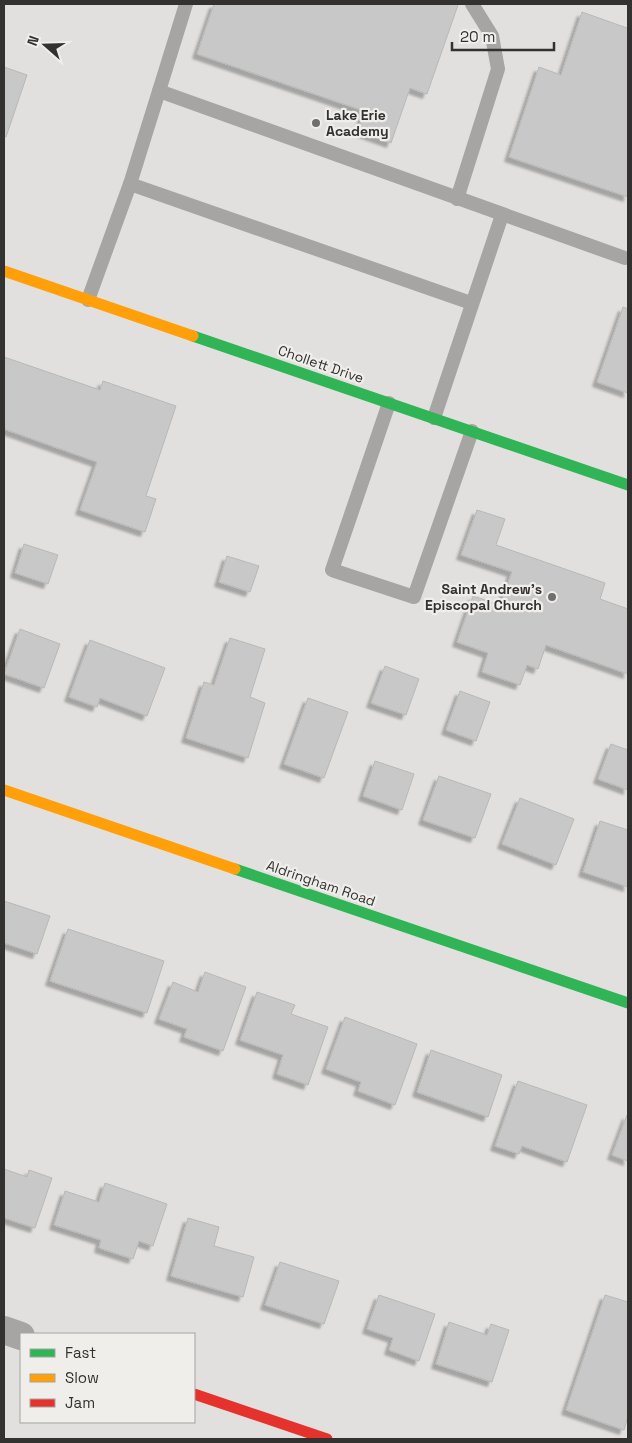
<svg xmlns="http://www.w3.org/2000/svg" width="632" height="1443" font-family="'Space Grotesk',sans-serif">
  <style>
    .building { fill: #c9c8c8; stroke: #b8b8b7; filter: url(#shadow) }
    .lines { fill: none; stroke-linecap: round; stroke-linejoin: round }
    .lane { stroke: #a6a5a4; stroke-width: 14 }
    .street { stroke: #a6a5a4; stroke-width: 28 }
    .fast { stroke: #30b455; stroke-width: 11 }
    .slow { stroke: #ff9f0a; stroke-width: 11 }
    .jam { stroke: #e5322d; stroke-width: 11 }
    .poi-dot { fill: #706f6e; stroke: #f0eeeb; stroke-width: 2 }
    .labels { text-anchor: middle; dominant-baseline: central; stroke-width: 4.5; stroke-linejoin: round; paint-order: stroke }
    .poi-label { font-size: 14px; font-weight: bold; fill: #333231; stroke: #f0eeeb; text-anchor: start }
    .street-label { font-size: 14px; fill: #333231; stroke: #f0eeeb }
  </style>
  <defs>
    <filter id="shadow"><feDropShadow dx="-4.5" dy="4.5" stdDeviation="1" flood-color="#0004"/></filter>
  </defs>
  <rect width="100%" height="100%" fill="#e1e0df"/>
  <g class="building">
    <path d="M214,4h241l3,1 -31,89 -17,-6 -19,55 -33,-12 6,-20 -167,-57z"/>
    <path d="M582,12l45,16 1,-3v172l-119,-40 30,-90 22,8z"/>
    <path d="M4,67l23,8 -21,62 -2,-1z"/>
    <path d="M623,307l5,2v84l-31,-11z"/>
    <path d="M4,357l96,33 3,-9 73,25 -30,90 10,3 -11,33 -65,-22 17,-48 -93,-33z"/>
    <path d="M477,510l28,9 -9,26 109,38 -5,16 28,10v65l-82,-29 -8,24 -11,-4 -7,20 -38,-13 6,-19 -31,-11 16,-46 27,9 12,-33 -51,-17z"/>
    <path d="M24,544l34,11 -10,29 -33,-11z"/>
    <path d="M227,556l32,10 -9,26 -31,-10z"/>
    <path d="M20,629l40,15 -16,44 -40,-14z"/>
    <path d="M230,638l35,11 -15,48 15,6 -17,55 -62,-20 18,-56 10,3z"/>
    <path d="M90,640l75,28 -18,48 -47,-18 -3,9 -28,-10z"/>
    <path d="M385,666l34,13 -13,36 -35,-12z"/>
    <path d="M460,691l30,11 -14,39 -30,-11z"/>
    <path d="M308,698l40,14 -24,66 -40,-14z"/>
    <path d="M611,744l17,6v40l-30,-11z"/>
    <path d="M375,761l39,13 -12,36 -39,-14z"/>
    <path d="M439,776l52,18 -16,44 -52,-18z"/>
    <path d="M520,798l54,21 -18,46 -54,-21z"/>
    <path d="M600,821l28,9v57l-45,-15z"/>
    <path d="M4,901l46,15 -13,38 -33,-11z"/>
    <path d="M68,929l96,32 -17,52 -97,-32z"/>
    <path d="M205,972l41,15 -23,64 -39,-14 3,-8 -28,-10 14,-37 25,10z"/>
    <path d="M257,992l38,13 -4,9 37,13 -20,58 -31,-11 6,-19 -43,-15z"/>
    <path d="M345,1017l72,27 -22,61 -37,-14 3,-9 -35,-13z"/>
    <path d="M431,1050l71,25 -14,42 -71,-25z"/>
    <path d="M518,1081l69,24 -20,57 -45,-16 -3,8 -24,-8z"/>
    <path d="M627,1115h1v46l-16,-6z"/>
    <path d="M4,1169l23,8 2,-7 23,8 -17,50 -31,-10z"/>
    <path d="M105,1183l62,21 -14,42 -14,-5 -6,18 -34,-11 2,-8 -47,-15 11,-34 34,11z"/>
    <path d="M188,1218l31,9 -5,19 40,11 -11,40 -72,-21z"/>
    <path d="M280,1262l59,19 -15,43 -59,-19z"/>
    <path d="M379,1295l56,19 -16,47 -30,-11 4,-12 -26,-9z"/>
    <path d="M605,1295l23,7v114l-4,14 -58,-20z"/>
    <path d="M449,1322l38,13 4,-11 18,6 -17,52 -56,-18z"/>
  </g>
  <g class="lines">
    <g class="lane">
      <path d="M159,91l27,-87"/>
      <path d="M130,184l341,119"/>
      <path d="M457,199l41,-130 -6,-33 -20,-32"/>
      <path d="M88,300l42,-116 29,-93 466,167"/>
      <path d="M389,403l-57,167 82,27 58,-166"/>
      <path d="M434,418l68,-203"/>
    </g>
    <path class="street" d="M4,1330l17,6"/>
    <g class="fast">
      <path d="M193,336l435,149"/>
      <path d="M235,869l393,134"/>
    </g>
    <g class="slow">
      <path d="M4,271l189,65"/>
      <path d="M4,790l231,79"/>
    </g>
    <path class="jam" d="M194,1394l133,45"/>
  </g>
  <g class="poi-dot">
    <circle cx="316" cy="123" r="5"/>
    <circle cx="552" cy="597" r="5"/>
  </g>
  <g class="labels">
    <g class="poi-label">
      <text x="326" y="115">Lake Erie<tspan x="326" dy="16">Academy</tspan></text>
      <text x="542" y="589" text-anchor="end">Saint Andrew's<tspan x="542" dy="16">Episcopal Church</tspan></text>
    </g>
    <g class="street-label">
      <text transform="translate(321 364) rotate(19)">Chollett Drive</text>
      <text transform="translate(321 883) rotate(19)">Aldringham Road</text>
    </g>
  </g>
  <rect width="632" height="1443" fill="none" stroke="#333231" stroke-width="10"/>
  <rect x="20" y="1333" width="175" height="90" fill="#f0eeeb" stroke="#a4a3a1"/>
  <rect x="30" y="1349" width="25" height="8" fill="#30b455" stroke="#a4a3a1"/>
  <text x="65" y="1358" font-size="15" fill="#333231">Fast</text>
  <rect x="30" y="1374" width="25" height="8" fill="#ff9f0a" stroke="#a4a3a1"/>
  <text x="65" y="1383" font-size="15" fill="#333231">Slow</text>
  <rect x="30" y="1399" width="25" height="8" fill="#e5322d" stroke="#a4a3a1"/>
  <text x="65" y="1408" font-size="15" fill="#333231">Jam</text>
  <g transform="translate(45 45) rotate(290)" stroke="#f0eeeb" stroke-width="4" paint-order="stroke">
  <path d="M0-4L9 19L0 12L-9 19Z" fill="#333231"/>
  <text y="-8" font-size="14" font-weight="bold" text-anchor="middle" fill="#333231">N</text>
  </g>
  <path d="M452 42v8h102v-8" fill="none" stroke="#333231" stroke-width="2.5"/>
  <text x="460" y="42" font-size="15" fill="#333231" stroke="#f0eeeb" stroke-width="4" paint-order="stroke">20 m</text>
</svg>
